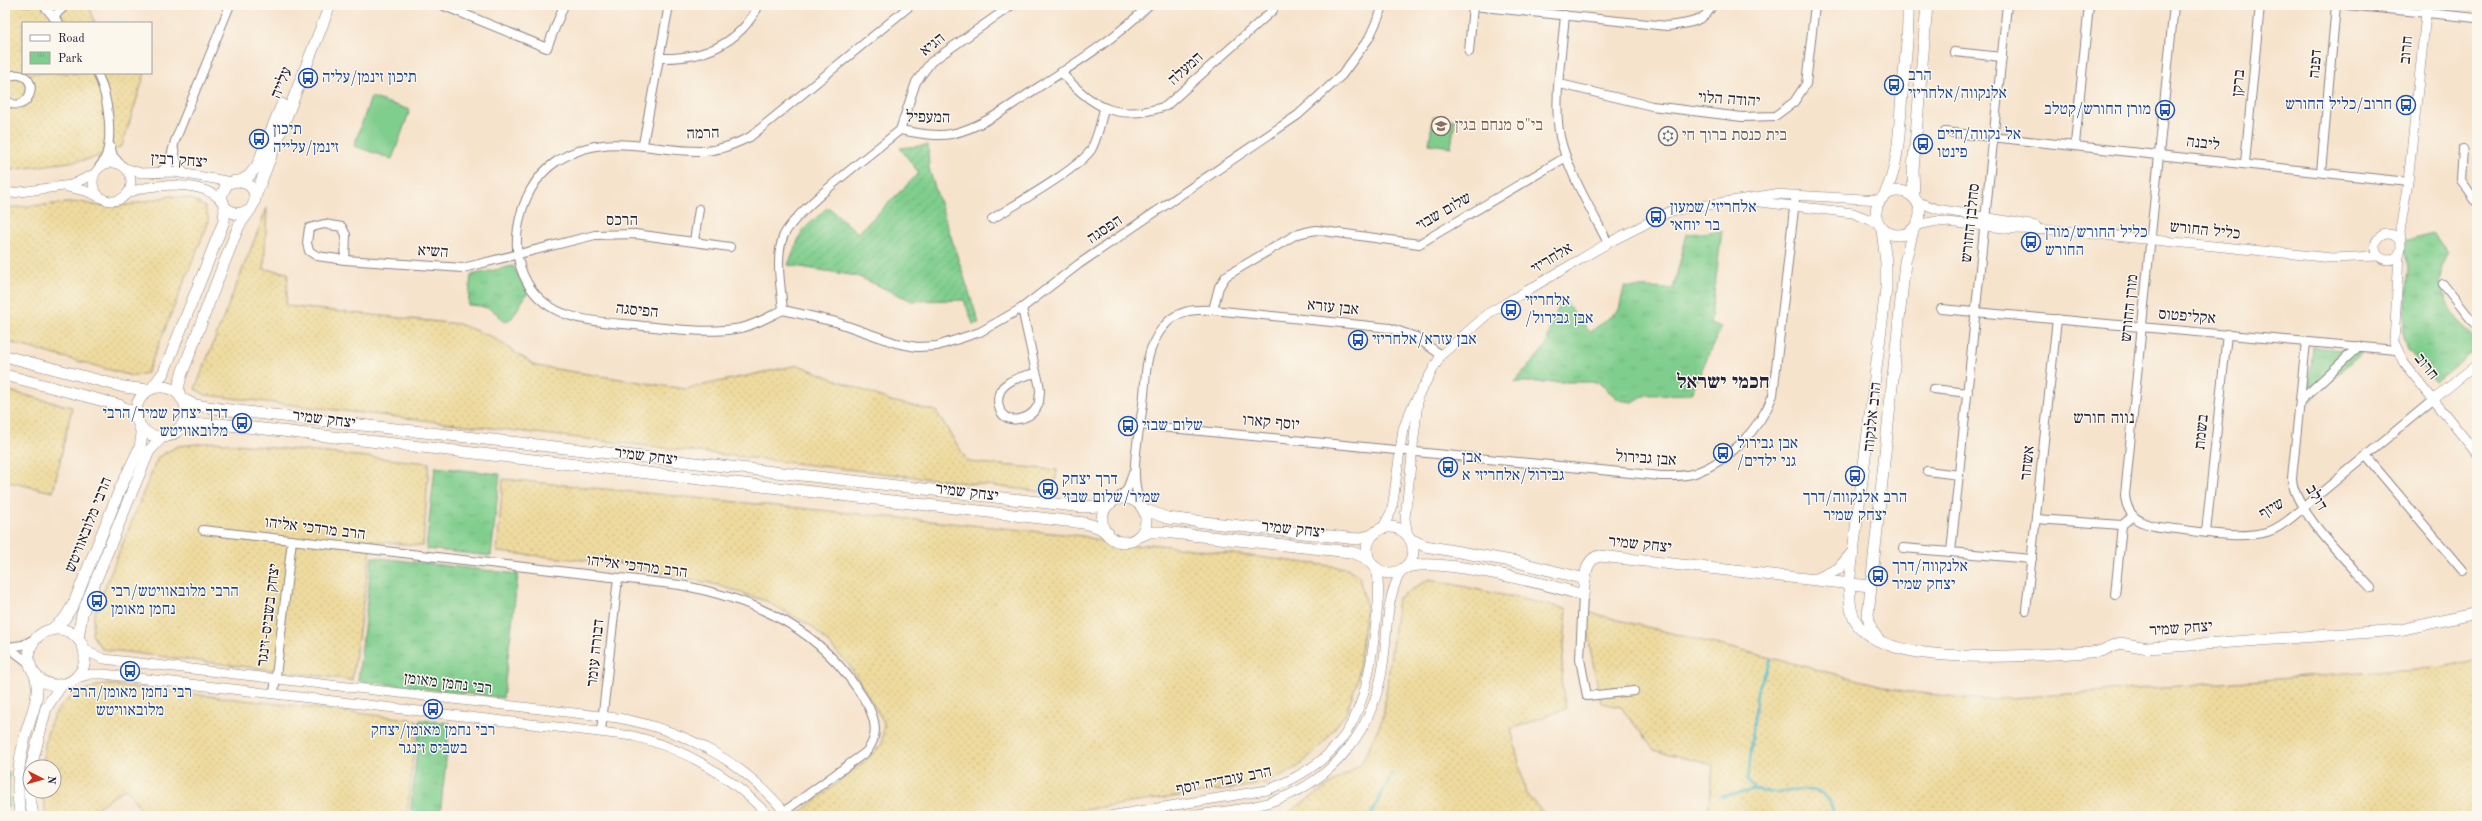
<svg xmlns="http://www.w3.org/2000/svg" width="2482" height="821" font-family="'Old Standard TT','Frank Ruhl Libre',serif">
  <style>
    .sand { fill: url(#sand-dots); stroke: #887e6c }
    .park { fill: url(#park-tufts); stroke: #517864 }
    .garden { fill: url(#garden-furrows); stroke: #517864 }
    .pitch { fill: #80ce8d; stroke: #517864 }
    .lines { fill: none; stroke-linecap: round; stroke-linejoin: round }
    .stream { stroke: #50bccb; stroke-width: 2.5 }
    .minor-casing { stroke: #8c8284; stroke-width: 10 }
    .tertiary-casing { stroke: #8c8284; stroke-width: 10 }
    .secondary-casing { stroke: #8c8284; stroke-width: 12 }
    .minor { stroke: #fff; stroke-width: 8 }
    .tertiary { stroke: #fff; stroke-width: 9 }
    .secondary { stroke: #fff; stroke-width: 11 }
    .labels { text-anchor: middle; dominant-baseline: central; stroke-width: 3; stroke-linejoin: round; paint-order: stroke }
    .street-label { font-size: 16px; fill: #22223b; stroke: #fbf7ec }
    .transit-label { font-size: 16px; fill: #164399; stroke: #fbf7ec; text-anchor: start }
    .education-label { font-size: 16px; fill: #785e54; stroke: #fbf7ec; text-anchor: start }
    .worship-label { font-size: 16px; fill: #5b616d; stroke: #fbf7ec; text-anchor: start }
    .neighbourhood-label { font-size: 17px; fill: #22223b; stroke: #fbf7ec }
    .district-label { font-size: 20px; font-weight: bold; fill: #22223b; stroke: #fbf7ec }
  </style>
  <defs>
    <pattern id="sand-dots" width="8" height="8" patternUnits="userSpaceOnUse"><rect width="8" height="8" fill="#eeda9e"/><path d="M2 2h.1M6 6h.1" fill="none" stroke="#ccbb89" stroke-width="1.8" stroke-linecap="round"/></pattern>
    <pattern id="park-tufts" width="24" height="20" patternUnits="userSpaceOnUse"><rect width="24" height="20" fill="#80ce8d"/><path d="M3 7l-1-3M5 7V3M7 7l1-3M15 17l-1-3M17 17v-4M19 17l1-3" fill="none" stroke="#6eb17b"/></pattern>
    <pattern id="garden-furrows" width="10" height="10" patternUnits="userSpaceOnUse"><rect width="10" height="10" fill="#80ce8d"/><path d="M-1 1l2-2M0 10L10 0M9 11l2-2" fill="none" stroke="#6eb17b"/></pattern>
  </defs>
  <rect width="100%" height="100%" fill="#fbf7ec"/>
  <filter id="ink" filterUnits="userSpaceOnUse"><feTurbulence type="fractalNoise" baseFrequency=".025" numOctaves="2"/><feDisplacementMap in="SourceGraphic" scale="8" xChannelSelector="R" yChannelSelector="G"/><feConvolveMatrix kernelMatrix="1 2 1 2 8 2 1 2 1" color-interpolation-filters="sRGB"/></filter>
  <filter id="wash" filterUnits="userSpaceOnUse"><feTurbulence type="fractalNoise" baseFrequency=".012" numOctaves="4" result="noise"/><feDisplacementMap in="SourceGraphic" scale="16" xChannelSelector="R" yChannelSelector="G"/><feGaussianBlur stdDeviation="0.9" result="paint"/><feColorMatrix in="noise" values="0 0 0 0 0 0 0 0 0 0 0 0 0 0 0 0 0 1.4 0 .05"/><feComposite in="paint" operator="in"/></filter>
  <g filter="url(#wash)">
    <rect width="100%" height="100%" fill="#f6e3cc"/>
    <g class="sand">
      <path d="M5,5h84l6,18h-72v50h122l-23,73 -31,13 -86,12z"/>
      <path d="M171,196l21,3 13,8 4,14 -62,152 -15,3 -127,-35v-133l76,-6 17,4 29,-1z"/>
      <path d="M267,208l-3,61 24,4 -2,33 173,18 33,13 44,29 149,23 113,-24 93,36 45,10 32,51 89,8 -3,23 -848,-98 -11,-6z"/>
      <path d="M5,390l67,17 -19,85 -48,-11z"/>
      <path d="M215,442l214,21 -6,83 -51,-5 -20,139 -250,-31 -10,-14 2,-21 64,-157 20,-11z"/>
      <path d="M503,479l580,57c28,8 38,13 68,8l196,24 12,8 7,29 -8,73 -12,35 -21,28 -27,26 -34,17 -190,27 -15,5h-260l-1,-2 66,-52 18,-18 2,-22 -35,-57 -36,-38 -47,-26 -52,-17 -90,-20 -127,-12z"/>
      <path d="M1429,579l138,30 -6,72 5,28 -55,20 15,65 21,22h-264l78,-52 22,-46 15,-120z"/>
      <path d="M1587,612l316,79 80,9 461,-33 33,-8v157h-769l5,-51 -59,-15 -33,-43 -20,-4 -11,-56z"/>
      <path d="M106,684l311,36 -10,96h-262l-19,-28 -42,28h-38l-4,-25h12v-24h-11c2,-48 14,-73 63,-83z"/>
    </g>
    <g class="park">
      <path d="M1722,231l-12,93 11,3 -30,67 -45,1 -14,7 -13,-2 -21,-18h-83l31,-36 8,-31 10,-15 26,32 29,-22 5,-23 49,2 14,-55z"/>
      <path d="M2432,233l15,20 -8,29 11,27 27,34v6l-41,33 -28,-32 -5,-17 6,-66 -7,-25z"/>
      <path d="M513,266l15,26 -16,26 -8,4c-9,-14 -20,-16 -36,-17l3,-30z"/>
      <path d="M2313,347l49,5 -55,52z"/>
      <path d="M435,467l65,7 -9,82 -65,-7z"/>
      <path d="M372,557l146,17 -15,124 -145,-17z"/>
      <path d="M420,720l30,3 -10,93h-30z"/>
      <rect x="5" y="772" width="4" height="35"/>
    </g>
    <path class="garden" d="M928,145l1,24 50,154 -6,1 -9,-24 -52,1 -55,-25 -69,-11 14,-34 26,-24 30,26 61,-60 -19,-25z"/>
    <g class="pitch">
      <path d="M371,97l39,13 -18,49 -38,-13z"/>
      <path d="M1433,117l22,3 -4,27 -22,-3z"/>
    </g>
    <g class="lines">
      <g class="stream">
        <path d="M1770,660l-13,32 -9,89 6,9c6,1 13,2 19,2 26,1 55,-14 61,24"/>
        <path d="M1720,797l34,-7"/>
        <path d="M1370,816l22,-42"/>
      </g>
    </g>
  </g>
  <g filter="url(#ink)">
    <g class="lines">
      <g class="minor-casing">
        <g id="minor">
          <path d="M43,5l16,18"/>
          <path d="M442,5l105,43 17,-43"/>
          <path d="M2174,5l-49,490c2,25 20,31 42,33 32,3 69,12 100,4 17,-5 35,-24 49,-35 39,-32 78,-65 117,-97"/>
          <path d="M2347,5l130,13"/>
          <path d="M1473,6l194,20c16,-2 39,-3 45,-21"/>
          <path d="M1565,15c-3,36 -12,88 -5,122 8,35 32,74 48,106"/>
          <path d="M53,17l13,-12"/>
          <path d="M1469,52l4,-47"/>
          <path d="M1954,52l48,5"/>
          <path d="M661,58c42,1 78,-14 98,-53"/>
          <path d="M1061,72c32,37 58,50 105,34l107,-96"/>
          <path d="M97,73c11,22 20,76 2,94"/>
          <path d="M5,79c4,-3 9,-5 14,-4 24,4 7,44 -14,24"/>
          <path d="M1560,84l92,22 90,11 33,-1 19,-14 12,-18 9,-79"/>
          <path d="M900,130l16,-48 15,-20 81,-57"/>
          <path d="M1945,132l463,50"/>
          <path d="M643,144l26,-139"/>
          <path d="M2075,144l14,-139"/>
          <path d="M110,146l3,10 7,8"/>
          <path d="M2463,149l-2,31 16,23"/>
          <path d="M174,150l3,13 8,11"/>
          <path d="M2245,163l15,-158"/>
          <path d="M2321,172l15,-167"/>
          <path d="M159,173l10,-9 6,-23 55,-136"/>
          <path d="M992,219c24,-15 85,-49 99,-69 7,-13 10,-28 13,-42"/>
          <path d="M694,241l5,-32"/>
          <path d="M345,260l1,-25 -4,-8 -18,-3 -15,4 -2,15 2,8 8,5 28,4 118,8 132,-33 40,-1 95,13"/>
          <path d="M2443,284l34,43"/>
          <path d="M1022,308c4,20 9,40 13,60 2,7 5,16 5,24 -1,4 0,11 -3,15 -7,14 -34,19 -38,0 -6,-24 19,-30 37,-34"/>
          <path d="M1941,309l455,41"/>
          <path d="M783,310c-13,6 -28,15 -42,18 -33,6 -65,1 -98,-2 -42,-5 -91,-2 -115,-42 -11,-18 -13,-36 -10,-56 4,-26 16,-52 39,-67 52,-32 94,-8 147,-10 17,-1 31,-7 46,-14l161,-132"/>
          <path d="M783,310l53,12 60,21 21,4 20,-1 43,-14 42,-24 57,-44 219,-149 44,-40 27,-37 15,-33"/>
          <path d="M783,310c-2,-23 -8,-51 0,-73 10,-26 92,-86 117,-107 17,3 35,7 51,4 32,-7 57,-27 83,-44 41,-26 81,-51 115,-85"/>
          <path d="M1213,310l6,-23 7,-11 69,-41 11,-3 10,-2 103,14 147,-87"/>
          <path d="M2306,342l-14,136c1,32 56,84 79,110"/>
          <path d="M1933,389l35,4"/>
          <path d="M2300,401l59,-55"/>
          <path d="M1140,425l521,51c11,0 23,1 34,-3 34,-12 65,-44 78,-78l22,-195"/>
          <path d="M2366,456l96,114"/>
          <path d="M1927,471l32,4"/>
          <path d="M1116,500l11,-10 6,-17"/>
          <path d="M1141,506c-13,-31 -2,-70 2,-102 2,-15 2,-31 5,-45 3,-12 8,-24 16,-33 13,-16 30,-17 49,-16l177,18 26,9 25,18"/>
          <path d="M2036,519l86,6 11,-9"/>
          <path d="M203,530l477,55c78,15 141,44 184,114 11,17 17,36 2,53l-88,64"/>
          <path d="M2206,532l21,-198"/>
          <path d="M1903,548l129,11"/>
          <path d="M1951,552l56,-547"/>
          <path d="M1583,595l-3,64 7,37 47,-5"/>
          <path d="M2115,595l7,-70"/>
          <path d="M2026,610l31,-291"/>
          <path d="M7,647l16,-2 13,-7"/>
          <path d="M8,647l21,16"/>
          <path d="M274,693l18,-153"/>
          <path d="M601,731l17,-153"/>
        </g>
      </g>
      <g class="tertiary-casing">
        <g id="tertiary">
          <circle cx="112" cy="182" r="19"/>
          <path d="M125,168l16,5 33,-1 58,10"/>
          <path d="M68,187l18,4 13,6"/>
          <path d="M128,193c24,-10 76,-13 93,8"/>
          <path d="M5,194l66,-9 23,-11"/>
          <path d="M1752,201l101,12 25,10"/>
          <path d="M1918,202l19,7 99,17"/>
          <path d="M1917,225l20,-4 77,8 41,1 277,28 46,-2"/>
          <circle cx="2388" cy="247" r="13"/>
          <path d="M2401,243l-1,-12 8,-49 19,-177"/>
          <path d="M2399,255l-5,87 10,21 73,91"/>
          <path d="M2433,400l44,-36"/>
          <path d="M1382,529l10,-19 11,-81 9,-22 29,-52 48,-42 119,-70 63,-32 103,-17 107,6"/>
          <path d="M1408,536l-3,-18 13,-116"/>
          <path d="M81,643l9,10 14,6 514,59c67,12 127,44 170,98"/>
          <path d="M74,679l17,-5h13l529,62c54,13 98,40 136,80"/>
          <path d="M1109,816l158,-26c81,-30 99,-78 108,-159 2,-21 7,-43 0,-64"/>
          <path d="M1190,816c26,-4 55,-6 80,-14 64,-20 104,-73 113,-137 5,-32 2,-67 19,-95"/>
        </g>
      </g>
      <g class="secondary-casing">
        <g id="secondary">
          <path d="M240,181l9,-5 8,-10 25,-62"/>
          <circle cx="1898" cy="213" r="22"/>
          <path d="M1884,196c16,-31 15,-68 18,-102 3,-30 7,-59 6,-89"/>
          <path d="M255,197l75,-192"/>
          <path d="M1914,197l-1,-27 14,-165"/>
          <path d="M1882,229l4,34v26l-37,295c1,12 0,27 7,38 30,49 181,32 234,30l11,-1 19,-8 28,5 252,-18 77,-17"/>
          <path d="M5,356l119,31 24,3"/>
          <path d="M5,375l114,30 9,5 10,11"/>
          <circle cx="161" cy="412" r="25"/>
          <path d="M152,388l12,-16 60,-151 1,-13"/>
          <path d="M180,396l-2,-7 3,-13c19,-49 37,-99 57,-148 4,-10 16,-19 17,-29 1,-15 -16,-22 -28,-15l-6,12 4,12 11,6 13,-3"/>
          <path d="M182,399l13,6 26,4 862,98 18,-1 10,-3"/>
          <path d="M178,429l22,-5h20l864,99 14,4 10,6"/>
          <circle cx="1124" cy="520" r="22"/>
          <path d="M1143,509l24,9 190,21 16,-4"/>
          <circle cx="1390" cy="550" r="23"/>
          <path d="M1138,537l12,-5h13l188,20 13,5 7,6"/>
          <path d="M1410,539l15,7 92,16 68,17"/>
          <path d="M1405,568c29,-13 144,17 178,27 2,-13 1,-37 17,-39l270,30"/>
          <path d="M1817,579l21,-10 14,-16"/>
          <circle cx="57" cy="657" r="28"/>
          <path d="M51,630l14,-12 9,-15 46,-114 20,-42 2,-12 -3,-11"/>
          <path d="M1877,638l-6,-9 -3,-14 37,-353 8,-32"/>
          <path d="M78,639l4,-25 49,-120 18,-43 13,-14"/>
          <path d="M31,767l15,-59 16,-24"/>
          <path d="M30,772l-1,21 4,23"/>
          <path d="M21,816c-6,-26 -3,-53 4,-79 5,-20 17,-42 10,-62"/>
        </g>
      </g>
      <use href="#minor" class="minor"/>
      <use href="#tertiary" class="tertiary"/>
      <use href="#secondary" class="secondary"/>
    </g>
  </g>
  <defs>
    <g id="bus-ring" transform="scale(1)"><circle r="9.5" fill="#fbf7ec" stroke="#1a4fb4" stroke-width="1.5"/><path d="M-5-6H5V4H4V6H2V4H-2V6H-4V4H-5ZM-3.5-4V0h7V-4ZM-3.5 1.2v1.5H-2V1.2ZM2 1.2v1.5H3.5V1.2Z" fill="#1a4fb4"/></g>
    <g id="school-ring" transform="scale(1)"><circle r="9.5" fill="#fbf7ec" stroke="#8d6e63" stroke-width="1.5"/><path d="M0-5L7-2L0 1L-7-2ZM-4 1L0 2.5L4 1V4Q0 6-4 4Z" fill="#8d6e63"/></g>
    <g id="synagogue-ring" transform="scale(1)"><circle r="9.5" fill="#fbf7ec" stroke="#6b7280" stroke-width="1.5"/><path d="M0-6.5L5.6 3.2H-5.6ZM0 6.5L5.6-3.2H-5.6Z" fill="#6b7280"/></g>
  </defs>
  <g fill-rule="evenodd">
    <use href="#bus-ring" x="308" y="78"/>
    <use href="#bus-ring" x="1894" y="85"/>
    <use href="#bus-ring" x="2406" y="105"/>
    <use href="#bus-ring" x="2165" y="110"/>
    <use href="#school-ring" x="1441" y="126"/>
    <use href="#synagogue-ring" x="1668" y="136"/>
    <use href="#bus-ring" x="259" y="139"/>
    <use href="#bus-ring" x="1923" y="144"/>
    <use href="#bus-ring" x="1656" y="217"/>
    <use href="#bus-ring" x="2031" y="242"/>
    <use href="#bus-ring" x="1511" y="310"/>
    <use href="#bus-ring" x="1358" y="340"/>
    <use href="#bus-ring" x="242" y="423"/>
    <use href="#bus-ring" x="1128" y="426"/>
    <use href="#bus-ring" x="1723" y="453"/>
    <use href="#bus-ring" x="1448" y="467"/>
    <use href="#bus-ring" x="1855" y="476"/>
    <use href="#bus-ring" x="1048" y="489"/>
    <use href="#bus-ring" x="1878" y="576"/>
    <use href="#bus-ring" x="97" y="601"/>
    <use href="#bus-ring" x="130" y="671"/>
    <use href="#bus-ring" x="433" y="709"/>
  </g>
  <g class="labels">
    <g class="street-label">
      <text transform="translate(933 45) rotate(-39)">הגיא</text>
      <text transform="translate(2407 50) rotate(-84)">חרוב</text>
      <text transform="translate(2316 64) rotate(-85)">דפנה</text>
      <text transform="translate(1186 69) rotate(-42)">המעלה</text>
      <text transform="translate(282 83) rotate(-68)">עלייה</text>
      <text transform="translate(2239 83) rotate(-85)">ברקן</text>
      <text transform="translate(1729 100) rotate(4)">יהודה הלוי</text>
      <text transform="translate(928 118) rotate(1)">המעפיל</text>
      <text transform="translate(703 134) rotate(-2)">הרמה</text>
      <text transform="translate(2203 144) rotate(7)">ליבנה</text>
      <text transform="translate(179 161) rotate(4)">יצחק רבין</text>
      <text transform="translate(1444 212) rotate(-30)">שלום שבזי</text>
      <text x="622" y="221">הרכס</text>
      <text transform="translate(1971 223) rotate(-84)">סחלבן החורש</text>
      <text transform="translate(1105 230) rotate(-34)">הפסגה</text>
      <text transform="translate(2205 231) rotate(6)">כליל החורש</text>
      <text transform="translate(433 252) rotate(4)">השיא</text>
      <text transform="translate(1552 259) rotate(-31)">אלחריזי</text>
      <text transform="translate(1333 308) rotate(6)">אבן עזרא</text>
      <text transform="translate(2130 308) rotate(-84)">מורן החורש</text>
      <text transform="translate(637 311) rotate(6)">הפיסגה</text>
      <text transform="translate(2187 317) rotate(5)">אקליפטוס</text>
      <text transform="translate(2426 367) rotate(52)">חרוב</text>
      <text transform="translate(1873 417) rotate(-84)">הרב אלנקוה</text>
      <text transform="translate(324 420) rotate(7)">יצחק שמיר</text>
      <text transform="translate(1271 423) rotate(5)">יוסף קארו</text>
      <text transform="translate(2202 432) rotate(-84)">בשמת</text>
      <text transform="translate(646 457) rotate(7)">יצחק שמיר</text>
      <text transform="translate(1646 459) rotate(4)">אבן גבירול</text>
      <text transform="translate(2028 463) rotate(-84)">אשחר</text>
      <text transform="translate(967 493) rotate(7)">יצחק שמיר</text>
      <text transform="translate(2316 498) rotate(59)">דולב</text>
      <text transform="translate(2272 509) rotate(-31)">שיזף</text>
      <text transform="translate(89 525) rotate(-68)">הרבי מלובאוויטש</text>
      <text transform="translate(315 529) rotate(7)">הרב מרדכי אליהו</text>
      <text transform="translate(1293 530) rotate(6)">יצחק שמיר</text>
      <text transform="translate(1640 545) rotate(6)">יצחק שמיר</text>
      <text transform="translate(637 567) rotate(7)">הרב מרדכי אליהו</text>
      <text transform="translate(269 615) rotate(-83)">יצחק בשביס-זינגר</text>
      <text transform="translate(2181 629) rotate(-4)">יצחק שמיר</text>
      <text transform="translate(596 653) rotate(-84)">דבורה עומר</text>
      <text transform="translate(448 684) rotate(7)">רבי נחמן מאומן</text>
      <text transform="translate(1224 781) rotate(-11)">הרב עובדיה יוסף</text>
    </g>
    <g class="transit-label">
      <text x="1908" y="76">הרב<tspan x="1908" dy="18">אלנקווה/אלחריזי</tspan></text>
      <text x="322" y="78">תיכון זינמן/עליה</text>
      <text x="2392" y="105" text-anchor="end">חרוב/כליל החורש</text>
      <text x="2151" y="110" text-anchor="end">מורן החורש/קטלב</text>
      <text x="273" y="130">תיכון<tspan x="273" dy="18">זינמן/עלייה</tspan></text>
      <text x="1937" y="135">אל נקווה/חיים<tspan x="1937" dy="18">פינטו</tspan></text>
      <text x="1670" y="208">אלחריזי/שמעון<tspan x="1670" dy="18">בר יוחאי</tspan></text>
      <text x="2045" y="233">כליל החורש/מורן<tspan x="2045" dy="18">החורש</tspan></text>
      <text x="1525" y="301">אלחריזי<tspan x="1525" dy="18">/אבן גבירול</tspan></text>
      <text x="1372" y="340">אבן עזרא/אלחריזי</text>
      <text x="228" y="414" text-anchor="end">דרך יצחק שמיר/הרבי<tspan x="228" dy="18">מלובאוויטש</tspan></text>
      <text x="1142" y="426">שלום שבזי</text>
      <text x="1737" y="444">אבן גבירול<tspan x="1737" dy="18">/גני ילדים</tspan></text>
      <text x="1462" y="458">אבן<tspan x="1462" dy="18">גבירול/אלחריזי א</tspan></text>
      <text x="1062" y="480">דרך יצחק<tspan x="1062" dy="18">שמיר/שלום שבזי</tspan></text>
      <text x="1855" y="498" text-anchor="middle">הרב אלנקווה/דרך<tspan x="1855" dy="18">יצחק שמיר</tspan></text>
      <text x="1892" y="567">אלנקווה/דרך<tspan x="1892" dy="18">יצחק שמיר</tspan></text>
      <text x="111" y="592">הרבי מלובאוויטש/רבי<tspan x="111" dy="18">נחמן מאומן</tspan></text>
      <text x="130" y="693" text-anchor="middle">רבי נחמן מאומן/הרבי<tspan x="130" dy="18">מלובאוויטש</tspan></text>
      <text x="433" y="731" text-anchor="middle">רבי נחמן מאומן/יצחק<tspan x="433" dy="18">בשביס זינגר</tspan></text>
    </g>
    <g class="education-label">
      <text x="1455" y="126">בי"ס מנחם בגין</text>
    </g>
    <g class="worship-label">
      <text x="1682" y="136">בית כנסת ברוך חי</text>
    </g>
    <g class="neighbourhood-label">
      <text x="2104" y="418">נווה חורש</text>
    </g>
    <g class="district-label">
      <text x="1723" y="383">חכמי ישראל</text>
    </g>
  </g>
  <rect width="2482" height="821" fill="none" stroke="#fbf7ec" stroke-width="20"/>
  <rect x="22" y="22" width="130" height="52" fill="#fbf7ec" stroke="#a4a2a5"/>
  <rect x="30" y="35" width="20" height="6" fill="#ffffff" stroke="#a4a2a5"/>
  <text x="58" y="42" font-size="12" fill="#22223b">Road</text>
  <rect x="30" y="52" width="20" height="12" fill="url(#park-tufts)" stroke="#a4a2a5"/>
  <text x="58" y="62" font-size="12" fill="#22223b">Park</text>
  <g transform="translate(42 779) rotate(96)"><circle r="19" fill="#fbf7ec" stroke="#a4a2a5"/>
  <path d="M0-3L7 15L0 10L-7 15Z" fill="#c8321e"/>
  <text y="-6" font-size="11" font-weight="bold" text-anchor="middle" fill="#22223b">N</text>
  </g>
</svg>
